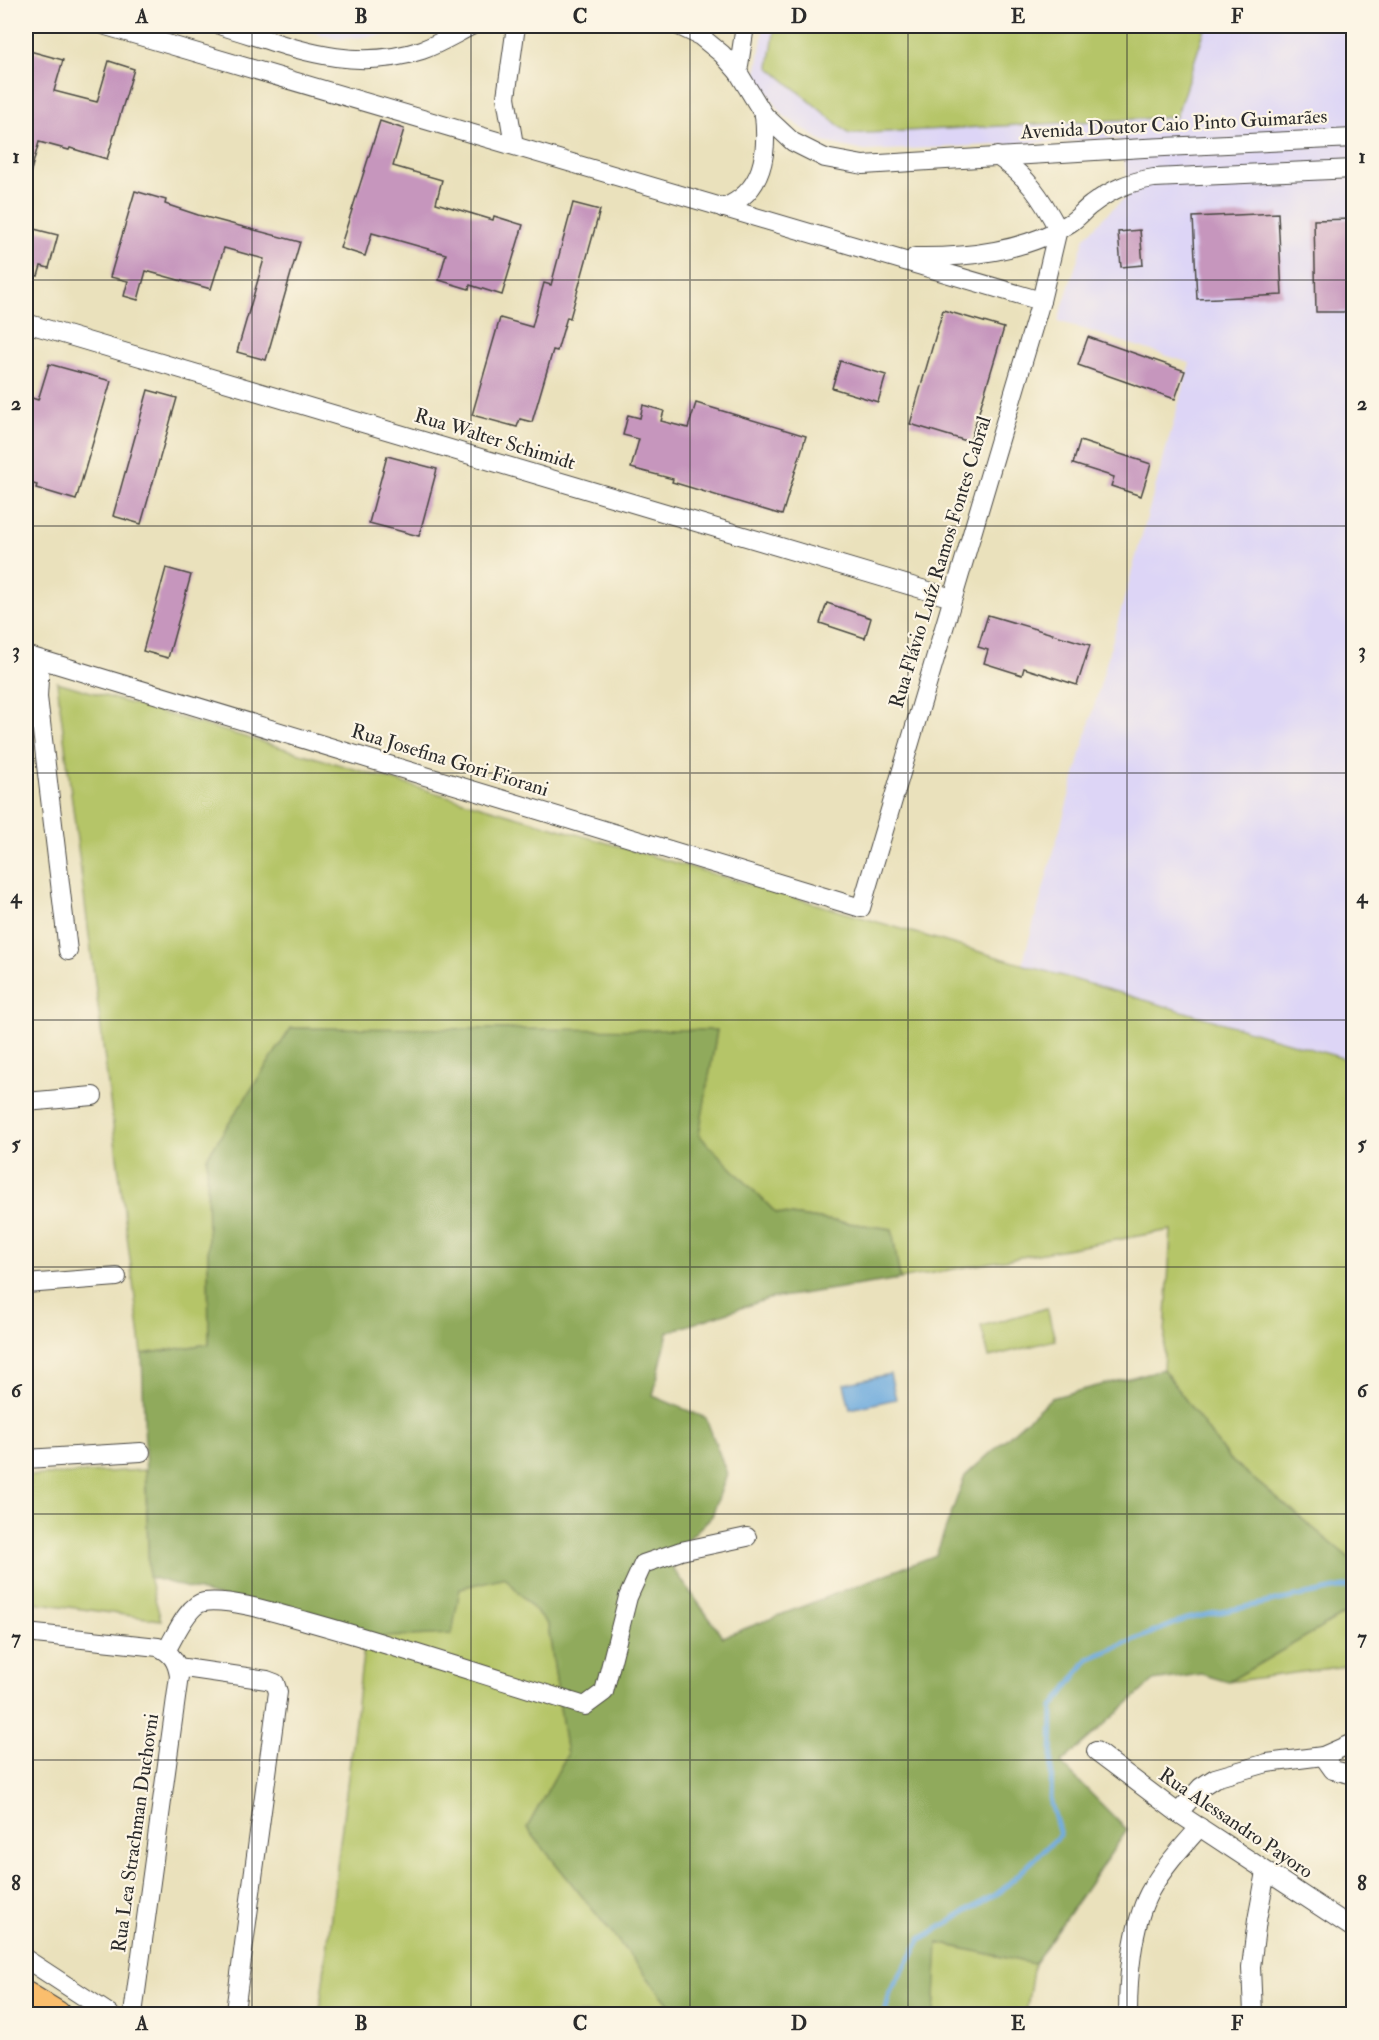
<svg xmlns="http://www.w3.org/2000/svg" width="1379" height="2040" font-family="'IM FELL Double Pica',serif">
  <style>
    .built { fill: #ddd5f6 }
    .green { fill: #b5c567; stroke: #707849; stroke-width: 1.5 }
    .forest { fill: #90aa5c; stroke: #5e6a44; stroke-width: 1.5 }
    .water { fill: #6ba9dd; stroke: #4b6a84; stroke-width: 1.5 }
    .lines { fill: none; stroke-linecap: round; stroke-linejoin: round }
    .stream { stroke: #6ba9dd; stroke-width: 5 }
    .building { fill: #c696bd }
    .minor-casing { stroke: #484641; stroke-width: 20 }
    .highway-casing { stroke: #484641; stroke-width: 28 }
    .minor { stroke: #fff; stroke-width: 18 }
    .highway { stroke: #fabe6d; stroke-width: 26 }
    .grid { fill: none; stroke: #2b2b2b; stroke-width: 1.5; stroke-opacity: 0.55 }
    .labels { text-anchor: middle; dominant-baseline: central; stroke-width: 4.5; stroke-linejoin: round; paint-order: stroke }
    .street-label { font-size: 20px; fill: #2b2b2b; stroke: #fcf5e5 }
    .neatline { fill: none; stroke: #2b2b2b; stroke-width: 2 }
    .grid-label { font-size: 20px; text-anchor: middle; font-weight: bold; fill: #2b2b2b }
  </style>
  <rect width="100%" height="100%" fill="#fcf5e5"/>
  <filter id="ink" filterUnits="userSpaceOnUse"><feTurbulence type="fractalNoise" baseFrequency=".0167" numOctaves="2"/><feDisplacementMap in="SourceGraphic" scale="12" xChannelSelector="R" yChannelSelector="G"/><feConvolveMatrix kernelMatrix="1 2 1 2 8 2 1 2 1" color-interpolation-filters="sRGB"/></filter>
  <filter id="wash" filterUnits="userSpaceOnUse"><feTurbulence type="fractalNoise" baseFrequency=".008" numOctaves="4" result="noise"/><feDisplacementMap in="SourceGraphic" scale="24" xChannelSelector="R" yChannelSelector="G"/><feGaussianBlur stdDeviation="1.35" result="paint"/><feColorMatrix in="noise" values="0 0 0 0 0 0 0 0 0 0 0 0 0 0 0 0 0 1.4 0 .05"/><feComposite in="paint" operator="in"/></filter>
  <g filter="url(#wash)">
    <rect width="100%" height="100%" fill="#eae1bc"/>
    <g class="built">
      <path d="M293,26h122l-30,9 -48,4z"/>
      <path d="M764,26h589v1035l-331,-96 168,-602 -132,-42 27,-84 23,-24 24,-21 -14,-53 -253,12 -42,-9 -40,-27 -27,-40z"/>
    </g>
    <g class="green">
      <path d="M775,26h431l-30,91 -327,17 -80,-67z"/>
      <path d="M57,682l1296,379v500l-125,-103 -65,-89 8,-139 -271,49 -8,-50 -116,-16 -78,-78 19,-105 -510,127 2,187 -67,10z"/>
      <path d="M1047,1308l8,32 -66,17 -8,-31z"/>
      <path d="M145,1470l4,107 12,43 -135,-19v-125z"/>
      <path d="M505,1577l43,48 19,130 -40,73 150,186h-358l46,-376 95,-50z"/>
      <path d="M1353,1609v56l-125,17z"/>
      <path d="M937,1943l97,21 -8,50h-92z"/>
    </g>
    <path class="forest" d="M291,1028l426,2 -18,105 77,78 116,16 8,50 -132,20 -100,33 -15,64 53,22 21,56 -15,42 -45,44 56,77 213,-82 29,-79 86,-78 112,-29 65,89 125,103v48l-125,73 -27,-8 -48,7 -92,82 66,67 -93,134 -96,-21 -4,71h-257l-150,-186 40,-73 -19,-130 -43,-48 -45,11 -8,46 -87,4 -216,-61 -7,-223 67,-10 -2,-187z"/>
    <path class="water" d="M890,1374l6,25 -46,10 -6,-25z"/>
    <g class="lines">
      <path class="stream" d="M885,2014l5,-22 31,-53 80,-48 59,-56 -9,-32 2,-96 35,-48 98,-40 168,-34"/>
    </g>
    <g id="blocks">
      <g class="building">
        <path d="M26,50l37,10 -9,31 43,11 12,-41 25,8 -27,90 -37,-11 -1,2 -30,-8 -9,32 -4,-1z"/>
        <path d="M380,121l24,8 -11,37 49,14 -6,23 57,17 1,-4 29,9 -21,70 -32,-10 -1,4 -30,-9 7,-26 -74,-21 -7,23 -25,-8z"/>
        <path d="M135,191l31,9 -1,4 33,11 102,27 -34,118 -29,-8 27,-93 -40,-11 -13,41 -65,-18 -8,29 -14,-4 4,-15 -18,-4z"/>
        <path d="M573,203l27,7 -30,108 -3,-1 -10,34 -4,-1 -21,72 -12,-3 -3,8 -45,-12 28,-97 32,9 12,-44 7,2z"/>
        <path d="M1278,213l4,82 -85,4 -4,-82z"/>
        <path d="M1353,219v93h-37l-2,-92z"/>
        <path d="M26,227l32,8 -9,33 -8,-2 -3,10 -12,-3z"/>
        <path d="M1140,230l3,35 -22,2 -3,-35z"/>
        <path d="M943,310l61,18 -34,114 -60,-18z"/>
        <path d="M1088,337l97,34 -10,28 -97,-34z"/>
        <path d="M840,361l46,14 -8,27 -46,-14z"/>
        <path d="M49,364l62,17 -35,119 -40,-12 1,-3 -11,-3v-86l12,4z"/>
        <path d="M148,390l29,8 -36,126 -28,-8z"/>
        <path d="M696,403l110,33 -24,79 -110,-33 1,-3 -42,-11 8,-29 -16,-4 5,-20 12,3 3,-13 21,6 -3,10 27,7z"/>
        <path d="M1080,441l71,23 -10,32 -30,-10 3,-9 -41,-13z"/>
        <path d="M387,456l50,13 -18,67 -50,-13z"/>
        <path d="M166,568l25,7 -23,83 -25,-7z"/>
        <path d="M827,603l44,15 -6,20 -45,-15z"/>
        <path d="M988,615l102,30 -13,40 -53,-17 -2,7 -38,-12 4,-13 -10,-3z"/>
      </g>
    </g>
  </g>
  <g filter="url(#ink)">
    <use href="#blocks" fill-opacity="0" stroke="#484641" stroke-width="1.5"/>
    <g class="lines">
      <g class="minor-casing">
        <g id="minor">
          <path d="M106,26l935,275"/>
          <path d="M222,26c68,20 128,48 200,24 17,-6 33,-16 49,-24"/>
          <path d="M679,26l21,10 22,18 16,18 26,43 29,27 32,16 38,7 281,-17 210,-10"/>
          <path d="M738,72l7,-46"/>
          <path d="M514,145l-8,-48 10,-71"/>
          <path d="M723,208c41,-16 45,-55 41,-93"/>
          <path d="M915,257c51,1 112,-6 155,-34 8,-5 14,-13 21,-18 21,-16 38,-23 63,-27l200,-9"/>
          <path d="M26,323l926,275"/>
          <path d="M26,655l835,253 180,-607 17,-72c-17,-32 -30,-52 -61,-73"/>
          <path d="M40,660l-2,37 30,254"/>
          <path d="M26,1102l67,-6"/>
          <path d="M26,1284l91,-7"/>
          <path d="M26,1459l115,-7"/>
          <path d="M26,1633l132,14c14,6 19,15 21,29l-46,338"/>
          <path d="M166,1651c8,-13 22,-47 38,-49 27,-4 76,12 102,19 94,26 186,57 279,85l19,-14 24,-95 15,-33 38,-13 66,-14"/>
          <path d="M178,1667l89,13 8,3 3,9 -43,319"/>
          <path d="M1096,1751l82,62 176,116"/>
          <path d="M1323,1756l10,14 21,5"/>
          <path d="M1178,1813l23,-26 14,-9 52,-15 56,-7 25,-11 6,1"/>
          <path d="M26,1959l84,55"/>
          <path d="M1128,2014c0,-36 4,-88 21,-121 13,-24 33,-46 51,-66"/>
          <path d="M1253,2014l-2,-47 6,-47 9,-48"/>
        </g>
      </g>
      <g class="highway-casing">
        <path id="highway" d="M26,1995l31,19"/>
      </g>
      <use href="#minor" class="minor"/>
      <use href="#highway" class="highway"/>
    </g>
  </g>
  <path class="grid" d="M252,26v1988M471,26v1988M690,26v1988M908,26v1988M1127,26v1988M26,280h1328M26,526h1328M26,773h1328M26,1020h1328M26,1267h1328M26,1514h1328M26,1760h1328"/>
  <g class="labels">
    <g class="street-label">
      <text transform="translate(1174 124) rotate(-3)">Avenida Doutor Caio Pinto Guimarães</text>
      <text transform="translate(495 439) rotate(17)">Rua Walter Schimidt</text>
      <text transform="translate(940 562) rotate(-73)">Rua Flávio Luíz Ramos Fontes Cabral</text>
      <text transform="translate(450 760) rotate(17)">Rua Josefina Gori Fiorani</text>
      <text transform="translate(1236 1823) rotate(34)">Rua Alessandro Payoro</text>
      <text transform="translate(135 1833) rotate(-82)">Rua Lea Strachman Duchovni</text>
    </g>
  </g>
  <rect width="1379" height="2040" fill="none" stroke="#fcf5e5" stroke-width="66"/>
  <rect x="33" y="33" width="1313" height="1974" class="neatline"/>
  <g class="grid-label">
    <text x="142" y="23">A</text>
    <text x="361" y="23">B</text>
    <text x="580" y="23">C</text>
    <text x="799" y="23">D</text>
    <text x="1018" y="23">E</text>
    <text x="1237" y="23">F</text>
    <text x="16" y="163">1</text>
    <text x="1362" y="163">1</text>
    <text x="16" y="410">2</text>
    <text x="1362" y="410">2</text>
    <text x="16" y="657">3</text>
    <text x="1362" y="657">3</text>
    <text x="16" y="903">4</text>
    <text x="1362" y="903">4</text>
    <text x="16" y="1150">5</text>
    <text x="1362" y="1150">5</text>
    <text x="16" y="1397">6</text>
    <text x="1362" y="1397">6</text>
    <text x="16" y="1644">7</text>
    <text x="1362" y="1644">7</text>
    <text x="16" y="1890">8</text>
    <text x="1362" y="1890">8</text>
    <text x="142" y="2030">A</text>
    <text x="361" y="2030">B</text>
    <text x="580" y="2030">C</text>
    <text x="799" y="2030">D</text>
    <text x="1018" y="2030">E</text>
    <text x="1237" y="2030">F</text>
  </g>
</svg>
